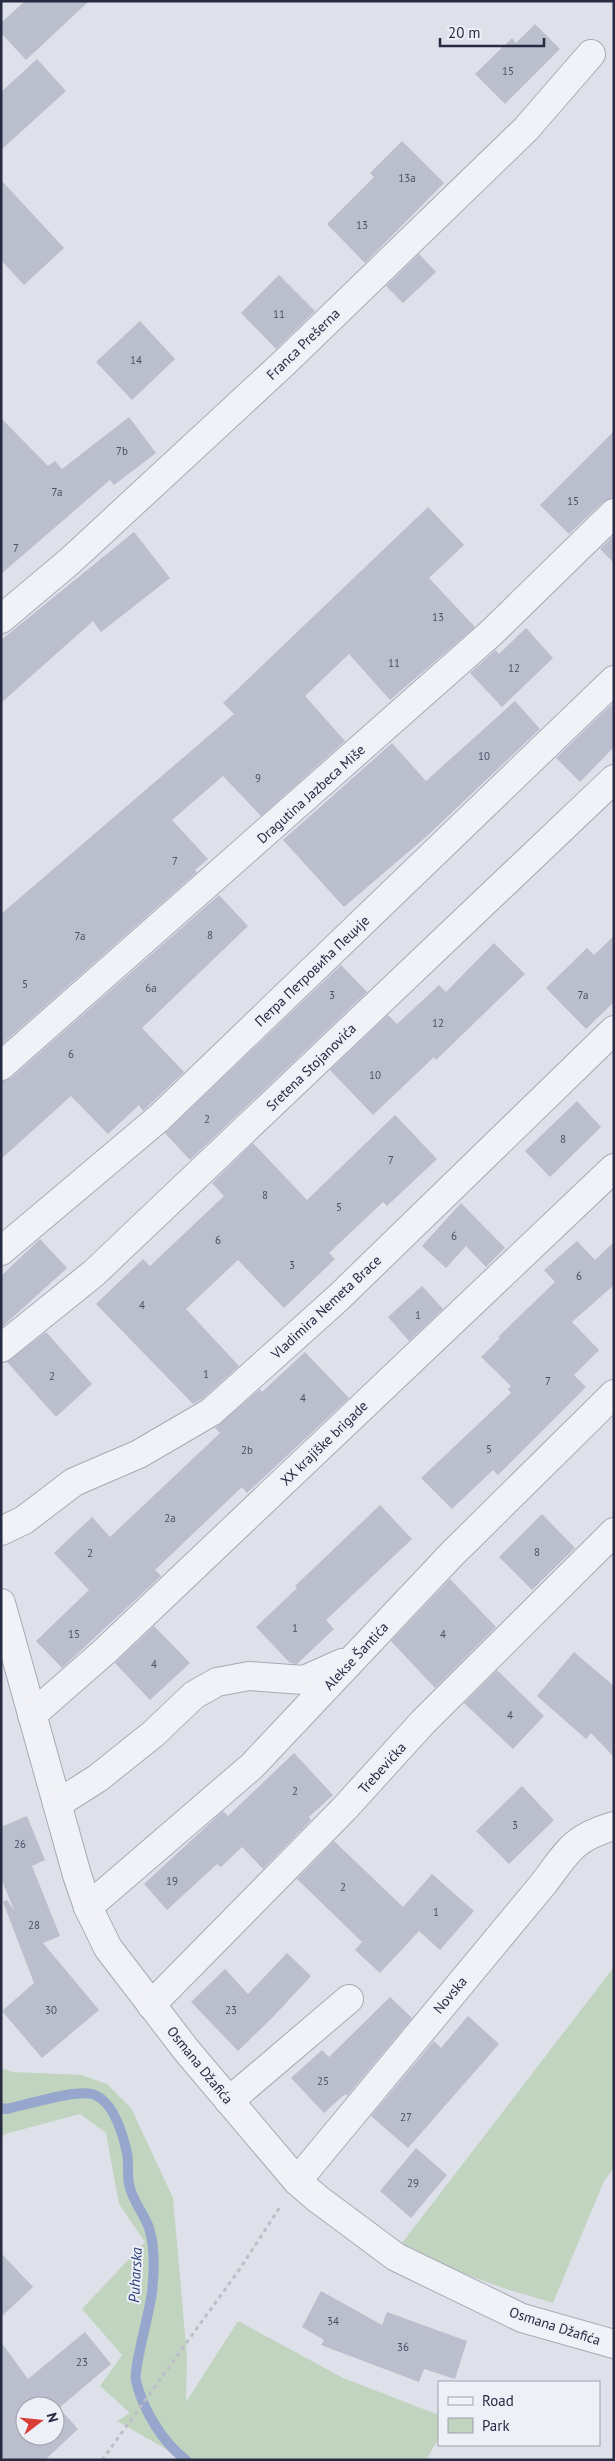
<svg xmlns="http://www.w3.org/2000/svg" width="615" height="2461" font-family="'PT Sans',sans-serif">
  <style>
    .green { fill: #c0d4bf }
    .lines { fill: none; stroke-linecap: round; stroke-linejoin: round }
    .stream { stroke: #96a6cd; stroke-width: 10 }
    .building { fill: #bbbecd; fill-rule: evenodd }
    .street-casing { stroke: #a7aab7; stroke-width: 30 }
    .path { stroke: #bcbec8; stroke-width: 3; stroke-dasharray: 4 4; stroke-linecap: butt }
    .street { stroke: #f1f2f7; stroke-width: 28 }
    .labels { text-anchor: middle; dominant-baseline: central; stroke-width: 4; stroke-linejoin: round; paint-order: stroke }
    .number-label { font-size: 11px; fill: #4b5065 }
    .street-label { font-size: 14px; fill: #262b42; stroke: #eef0f7 }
    .water-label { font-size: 15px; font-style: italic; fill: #2c4079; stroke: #eef0f7 }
  </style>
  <rect width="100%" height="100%" fill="#dee1e9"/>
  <g class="green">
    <path d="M614,1967v201l-10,13 -51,122 -50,-15 -49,-18 -52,-27z"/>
    <path d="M1,2068l12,4 69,3 25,9 24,24 42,90 14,159 -1,45 52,-81 105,57 96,37v23l-13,22h-241l-68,-39 13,-8 -30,-27 22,-31 -40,-46 63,-67 -26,-38 -13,-71 -26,-19 -75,20 -4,4z"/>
  </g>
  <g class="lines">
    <path class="stream" d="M1,2108l5,1c21,-4 72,-21 89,-14 19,8 28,40 32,58 2,10 0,21 2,31 3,17 15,29 20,44 6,18 5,46 3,64 -2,19 -19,78 -16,89 7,29 27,62 50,79"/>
  </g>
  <g class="building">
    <path d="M25,1h64l-63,59 -25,-27v-10z"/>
    <path d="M535,24l25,25 -55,55 -30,-30 37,-36 4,5z"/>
    <path d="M37,59l29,32 -65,59v-58z"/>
    <path d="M402,141l42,42 -79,80 -38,-39 47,-47 -4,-4z"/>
    <path d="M1,180l63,68 -40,37 -23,-25z"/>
    <path d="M419,254l17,18 -33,31 -17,-17z"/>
    <path d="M279,275l36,36 -39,38 -35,-36z"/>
    <path d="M140,321l35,38 -43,41 -36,-38z"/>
    <path d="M129,417l27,36 -42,32 -4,-5 -109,94v-156l47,48 7,-5 7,8z"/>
    <path d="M614,431v67l-11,4 -34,32 -29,-29z"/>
    <path d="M428,507l36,38 -35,33 46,49 -85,73 -41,-46 -44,42 40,45 -84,75 -38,-40 -51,44 36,39 -13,11 2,2 -196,173v-131l233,-200 -11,-11z"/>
    <path d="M134,532l36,46 -69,54 -8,-11 -92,82v-63z"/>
    <path d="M614,535v28l-14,-14z"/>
    <path d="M526,628l27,30 -51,49 -32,-34 26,-23 3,4z"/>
    <path d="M515,701l25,28 -113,107 -83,71 -61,-67 109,-97 34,38z"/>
    <path d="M614,702v45l-34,35 -24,-24z"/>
    <path d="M219,895l29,31 -106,102 42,44 -41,39 -4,-6 -31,29 -37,-38 -70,63v-78l10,-3z"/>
    <path d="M614,936v66l-28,27 -40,-41 41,-40 7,7z"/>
    <path d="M494,943l31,31 -89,86 -2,-3 -61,58 -43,-45 58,-55 9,9 42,-39 7,7z"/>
    <path d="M341,965l26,27 -177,168 -25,-27z"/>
    <path d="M577,1101l24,26 -51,50 -25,-26z"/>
    <path d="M395,1115l42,44 -50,47 -4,-4 -54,51 6,6 -51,49 -46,-48 -52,49 53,57 -37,33 -9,5 -97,-100 47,-45 7,7 74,-70 -12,-13 41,-40 54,57z"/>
    <path d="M461,1203l44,45 -19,19 -20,-21 -20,22 -24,-22z"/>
    <path d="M40,1239l27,29 -66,60v-52z"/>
    <path d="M577,1241l18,19 19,-18v43l-42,37 27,28 -25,25 12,12 -88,88 -5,-5 -41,39 -31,-31 90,-85 -3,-4 3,-3 -30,-29 19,-19 -2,-1 57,-55 -11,-12z"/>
    <path d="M422,1286l21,23 -34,32 -21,-24z"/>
    <path d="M46,1332l46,52 -36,33 -49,-55z"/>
    <path d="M305,1352l44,46 -102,95 -5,-6 -87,83 6,6 -99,92 -26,-27 53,-51 -35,-37 38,-36 18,20 110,-104 -5,-5 45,-39 2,3z"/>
    <path d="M380,1505l32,34 -86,81 8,9 -37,35 -7,-1 -34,-36 41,-39 -2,-2z"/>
    <path d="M542,1514l33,34 -43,42 -33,-33z"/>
    <path d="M450,1579l46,48 -61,61 -44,-47z"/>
    <path d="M154,1626l36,37 -40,37 -35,-37z"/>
    <path d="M574,1652l40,34v71l-23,-24 -5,6 -49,-43z"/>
    <path d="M497,1670l47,46 -31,33 -49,-46z"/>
    <path d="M294,1753l39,42 -24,22 2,3 -48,49 -21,-22 -21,20 -4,-3 -50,46 -23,-26 79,-73 5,5z"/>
    <path d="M522,1786l32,34 -45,44 -33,-33z"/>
    <path d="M27,1816l18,44 -13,6 28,70 -17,7 56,67 -57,48 -40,-47 32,-28 -31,-81 4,-2 7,10 -13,-32v-51z"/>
    <path d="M334,1841l69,66 29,-33 42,37 -34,39 -21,-19 -39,42 -25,-23 7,-8 -65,-63z"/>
    <path d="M287,1953l24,23 -39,42 -34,33 -47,-49 34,-33 23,25z"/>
    <path d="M390,1997l22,21 -65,78 -2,-2 -21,19 -33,-35 31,-28 7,7z"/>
    <path d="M468,2016l31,28 -91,104 -37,-32 63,-75 7,7z"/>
    <path d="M416,2148l31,27 -36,43 -31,-27z"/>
    <path d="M1,2253l32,34 -32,30z"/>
    <path d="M321,2291l61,34 5,-13 80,29 -12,38 -31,-10 -5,13 -98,-37 3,-5 -22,-13z"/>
    <path d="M85,2332l26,32 -52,44 19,21 -33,31h-44v-118l27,37zM25,2406h30v30h-30z"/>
  </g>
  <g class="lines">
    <g class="street-casing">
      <g id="street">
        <path d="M1,619l69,-58 214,-198 242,-234 65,-75"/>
        <path d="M1,1066l489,-432 124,-121"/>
        <path d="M1,1251l158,-133 455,-438"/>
        <path d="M1,1348l93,-75 520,-494"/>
        <path d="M1,1531l23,-11 50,-38 65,-28 72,-42 127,-114 276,-268"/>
        <path d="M1,1603l76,272 11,32 20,41 79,103 110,130 21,18 78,58 126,61 92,26"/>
        <path d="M32,1715l72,-63 510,-484"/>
        <path d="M57,1804l41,-26 55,-44 41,-39 23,-13 32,-6 55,4 38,-17"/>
        <path d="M88,1907l164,-141 200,-212 162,-160"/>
        <path d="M151,2005l193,-196 79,-87 191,-190"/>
        <path d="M229,2101l120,-102"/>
        <path d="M297,2181l247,-298c24,-32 29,-45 70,-57"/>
      </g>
    </g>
    <path class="path" d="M102,2460l137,-190 41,-63"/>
    <use href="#street" class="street"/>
  </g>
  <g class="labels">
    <g class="number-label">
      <text x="508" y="71">15</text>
      <text x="407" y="178">13a</text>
      <text x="362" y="225">13</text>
      <text x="279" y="314">11</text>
      <text x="136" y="360">14</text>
      <text x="122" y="451">7b</text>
      <text x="57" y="492">7a</text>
      <text x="573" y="501">15</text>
      <text x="16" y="548">7</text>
      <text x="438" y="617">13</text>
      <text x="394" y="663">11</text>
      <text x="514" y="668">12</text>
      <text x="484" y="756">10</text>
      <text x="258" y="778">9</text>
      <text x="175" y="861">7</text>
      <text x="210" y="935">8</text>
      <text x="80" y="936">7a</text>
      <text x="25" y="984">5</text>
      <text x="151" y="988">6a</text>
      <text x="332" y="995">3</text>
      <text x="583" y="995">7a</text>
      <text x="438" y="1023">12</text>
      <text x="71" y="1054">6</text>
      <text x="375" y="1075">10</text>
      <text x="207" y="1119">2</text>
      <text x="563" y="1139">8</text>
      <text x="391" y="1160">7</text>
      <text x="265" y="1195">8</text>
      <text x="339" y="1207">5</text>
      <text x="454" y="1236">6</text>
      <text x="218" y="1240">6</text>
      <text x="292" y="1265">3</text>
      <text x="579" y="1276">6</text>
      <text x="142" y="1305">4</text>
      <text x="418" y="1315">1</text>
      <text x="206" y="1374">1</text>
      <text x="52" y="1376">2</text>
      <text x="548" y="1381">7</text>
      <text x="303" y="1398">4</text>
      <text x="489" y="1449">5</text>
      <text x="247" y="1450">2b</text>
      <text x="170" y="1518">2a</text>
      <text x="537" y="1552">8</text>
      <text x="90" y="1553">2</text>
      <text x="295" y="1628">1</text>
      <text x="74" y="1634">15</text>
      <text x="443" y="1634">4</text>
      <text x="154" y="1664">4</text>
      <text x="510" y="1715">4</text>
      <text x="295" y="1791">2</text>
      <text x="515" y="1825">3</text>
      <text x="20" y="1844">26</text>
      <text x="172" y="1881">19</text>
      <text x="343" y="1887">2</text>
      <text x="436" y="1912">1</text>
      <text x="34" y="1925">28</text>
      <text x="51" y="2010">30</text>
      <text x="231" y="2010">23</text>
      <text x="323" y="2081">25</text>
      <text x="406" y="2117">27</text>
      <text x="413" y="2183">29</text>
      <text x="333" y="2321">34</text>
      <text x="403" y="2347">36</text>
      <text x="82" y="2362">23</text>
    </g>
    <g class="street-label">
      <text transform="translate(303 344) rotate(-44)">Franca Prešerna</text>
      <text transform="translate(311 794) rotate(-42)">Dragutina Jazbeca Miše</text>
      <text transform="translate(312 971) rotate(-44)">Петра Петровића Пеције</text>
      <text transform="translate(311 1067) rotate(-44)">Sretena Stojanovića</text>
      <text transform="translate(326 1307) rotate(-43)">Vladimira Nemeta Brace</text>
      <text transform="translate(324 1443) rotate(-44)">XX krajiške brigade</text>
      <text transform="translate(356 1656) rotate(-47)">Alekse Šantića</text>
      <text transform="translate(382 1768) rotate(-48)">Trebevićka</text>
      <text transform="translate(450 1995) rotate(-50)">Novska</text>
      <text transform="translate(200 2065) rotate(51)">Osmana Džafića</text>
      <text transform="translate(555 2326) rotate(18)">Osmana Džafića</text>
    </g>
    <g class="water-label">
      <text transform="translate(135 2275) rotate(-87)">Puharska</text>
    </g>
  </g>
  <rect width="615" height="2461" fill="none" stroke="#262b42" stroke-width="5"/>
  <rect x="438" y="2381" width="162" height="65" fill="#eef0f7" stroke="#9ea1af"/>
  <rect x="448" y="2397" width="25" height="8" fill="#f1f2f7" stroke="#9ea1af"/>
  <text x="482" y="2406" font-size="15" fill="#262b42">Road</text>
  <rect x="448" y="2418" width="25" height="15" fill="#c0d4bf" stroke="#9ea1af"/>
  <text x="482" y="2431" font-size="15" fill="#262b42">Park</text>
  <g transform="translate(40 2421) rotate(74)"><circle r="24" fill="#eef0f7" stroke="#9ea1af"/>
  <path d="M0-4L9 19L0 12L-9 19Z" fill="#da3f37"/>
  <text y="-8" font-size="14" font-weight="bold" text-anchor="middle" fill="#262b42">N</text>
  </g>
  <path d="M440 38v8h104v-8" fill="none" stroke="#262b42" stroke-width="2.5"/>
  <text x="448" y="38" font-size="15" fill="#262b42" stroke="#eef0f7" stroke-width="4" paint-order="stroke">20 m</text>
</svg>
